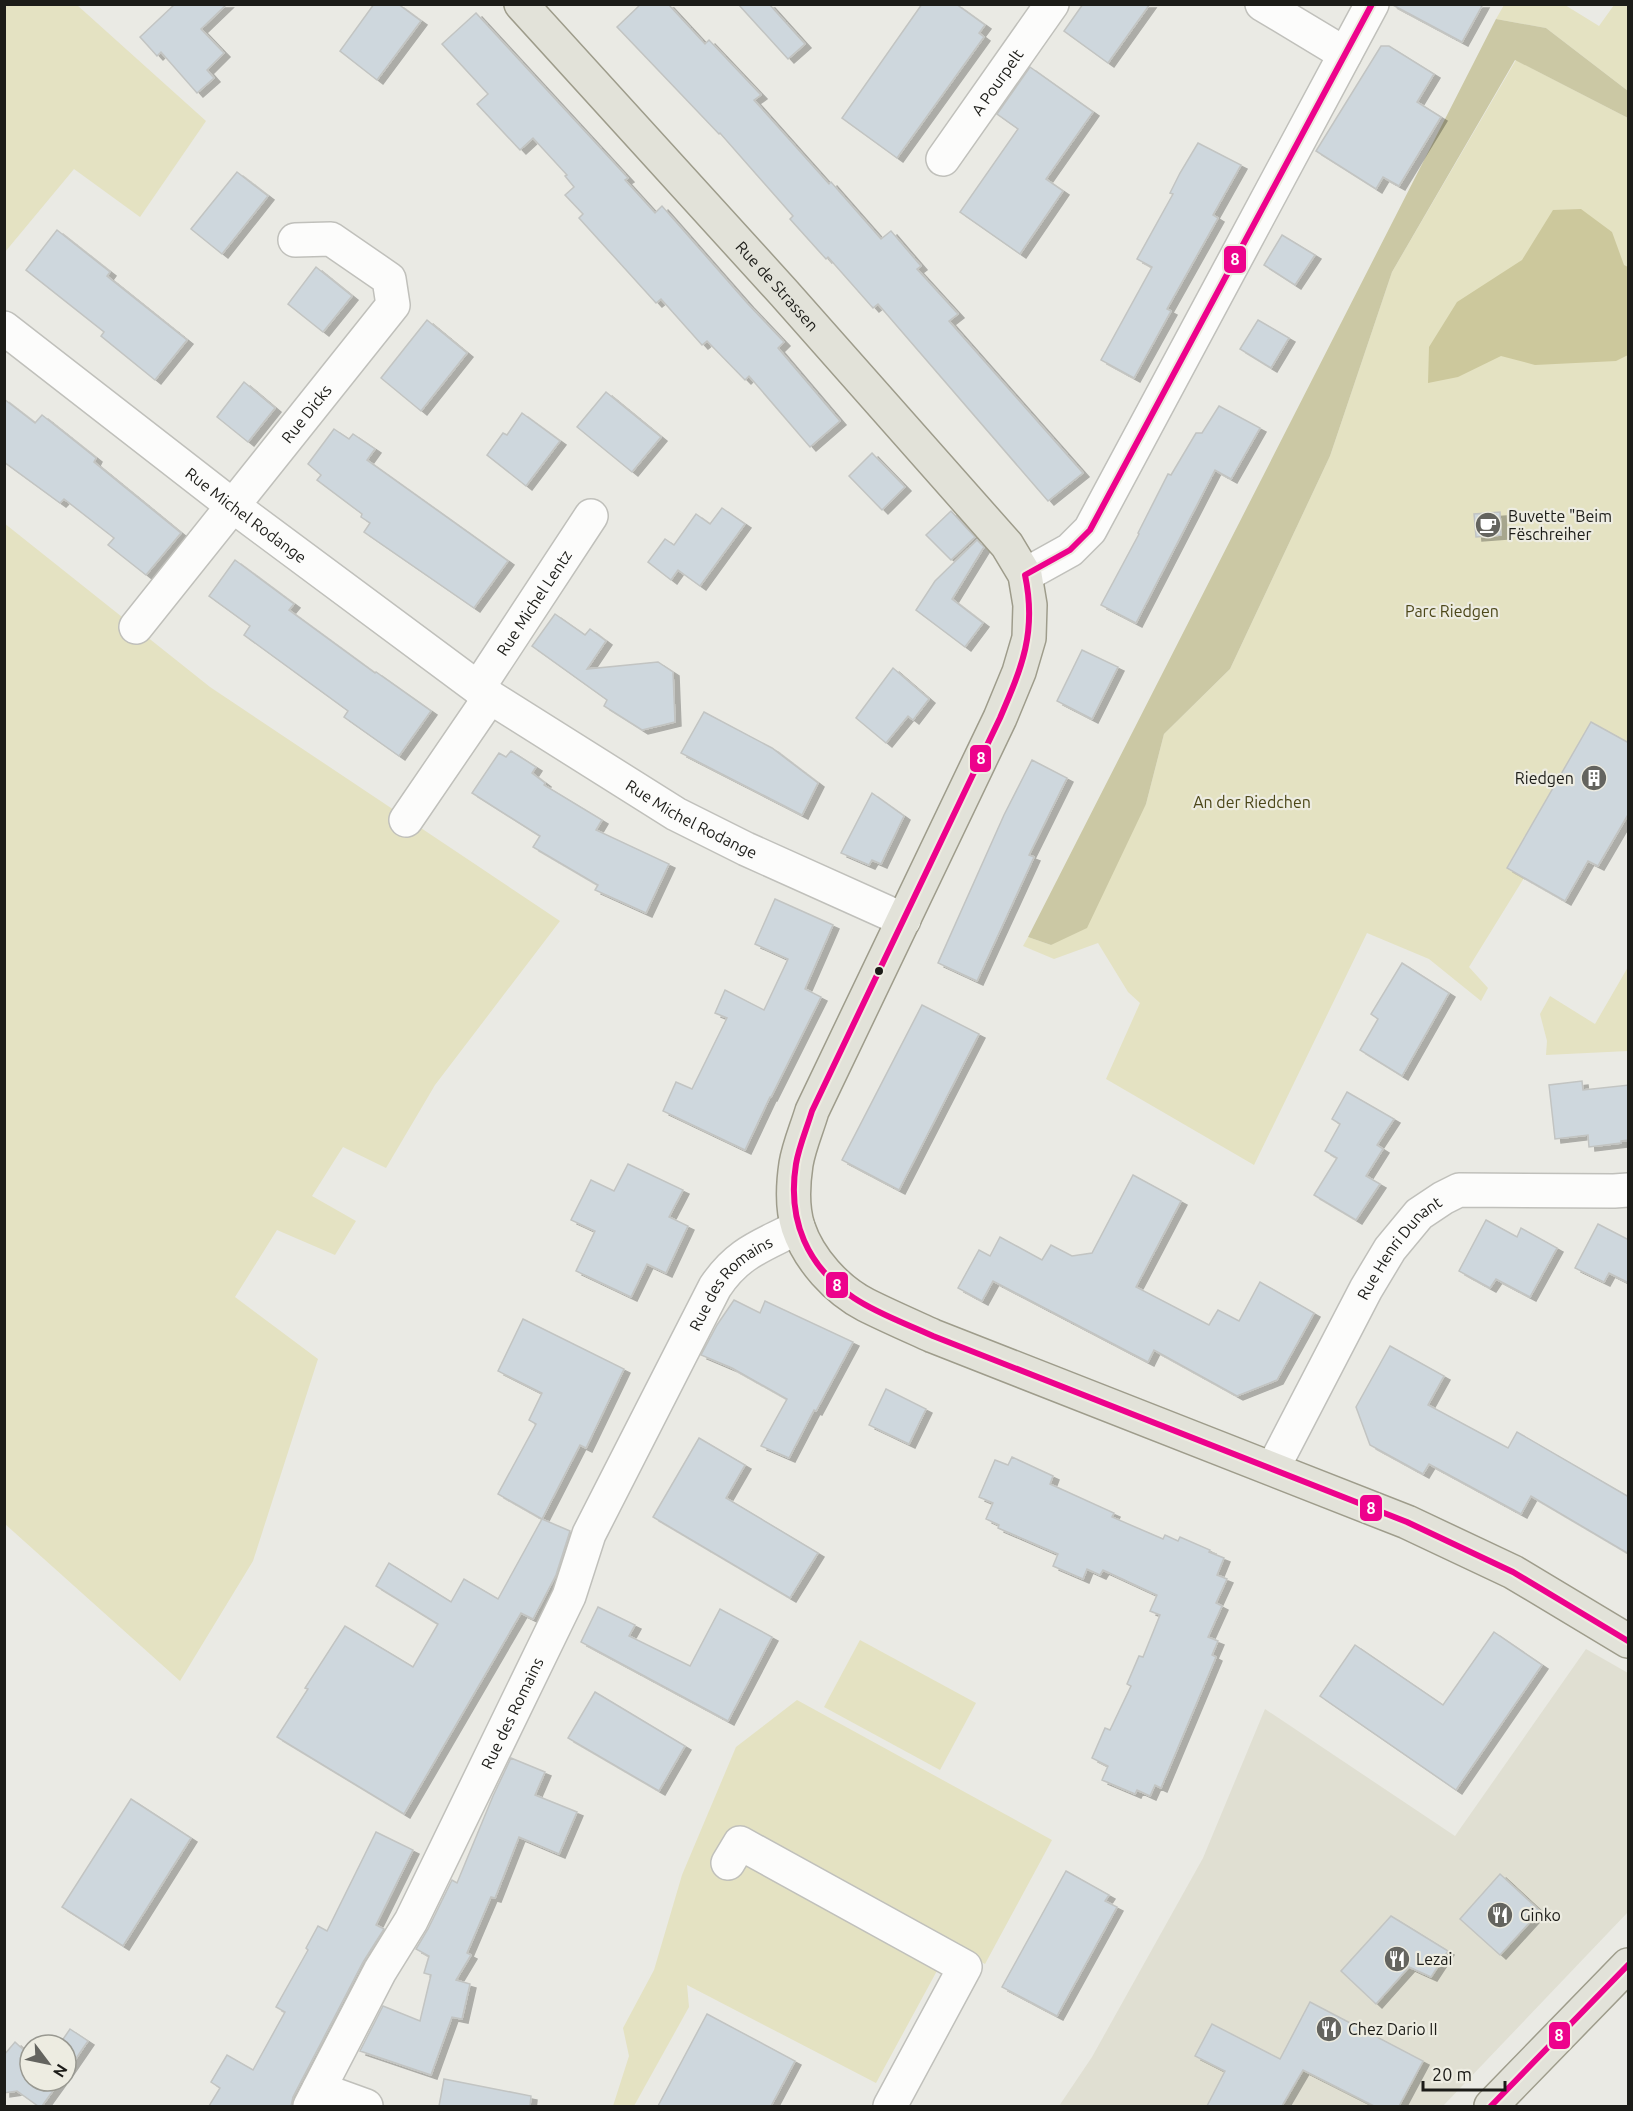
<svg xmlns="http://www.w3.org/2000/svg" width="1633" height="2111" font-family="Ubuntu,sans-serif">
  <style>
    .built { fill: #e0dfd2 }
    .green { fill: #e4e2c2 }
    .forest { fill: #cbc8a4 }
    .water { fill: #ccc89c }
    .building { fill: #ced7dd; stroke: #c2c4c2; stroke-width: 1.5; filter: url(#shadow) }
    .lines { fill: none; stroke-linecap: round; stroke-linejoin: round }
    .minor-casing { stroke: #c0c0bb; stroke-width: 36 }
    .major-casing { stroke: #9e9c8b; stroke-width: 36 }
    .minor { stroke: #fcfcfb; stroke-width: 33 }
    .major { stroke: #e2e2d9; stroke-width: 33 }
    .bus-1-casing { stroke: #edece1; stroke-width: 10 }
    .bus-1 { stroke: #ed028c; stroke-width: 6 }
    .bus-dot { fill: #1c1c18; stroke: #edece1; stroke-width: 2 }
    .labels { text-anchor: middle; dominant-baseline: central; stroke-width: 4.5; stroke-linejoin: round; paint-order: stroke }
    .street-label { font-size: 16px; fill: #1c1c18; stroke: #edece1 }
    .poi-label { font-size: 16px; fill: #1c1c18; stroke: #edece1; text-anchor: start }
    .park-label { font-size: 16px; fill: #4c4719; stroke: #edece1 }
    .line-badge { stroke: #edece1; stroke-width: 2 }
    .badge-label { font-size: 16px; text-anchor: middle; font-weight: bold; fill: #fff }
  </style>
  <defs>
    <filter id="shadow"><feDropShadow dx="6" dy="4" stdDeviation="0" flood-color="#0004"/></filter>
  </defs>
  <rect width="100%" height="100%" fill="#eaeae4"/>
  <path class="built" d="M1586,1649l42,24v239l-185,194h-384l33,-49 111,-199 62,-149 190,127z"/>
  <g class="green">
    <path d="M5,4l72,1 129,116 -66,96 -66,-48 -69,83z"/>
    <path d="M1504,5h61l34,21 15,-21h14v86l-82,-63 -50,-9z"/>
    <path d="M1516,60l112,58v625l-37,-21 -84,145 17,11 -55,89 19,21 -7,13 -52,-42 -62,-26 -113,232 -148,-86 34,-76 -12,-11 -30,-49 -44,16 -31,-13 5,-9 23,8 95,-141 18,-70 66,-65 100,-213 62,-184z"/>
    <path d="M4,523l206,164 350,234 -125,164 -49,83 -43,-21 -31,49 44,25 -21,34 -58,-25 -42,67 83,62 -65,202 -73,120 -175,-157z"/>
    <path d="M1628,967v84l-82,4 1,-14 -7,-27 10,-18 45,28z"/>
    <path d="M860,1640l116,63 -36,67 -116,-63z"/>
    <path d="M797,1700l255,140 -67,124 -34,-19 -75,138 -189,-98 2,22 -55,99h-21l16,-50 -6,-28 31,-58 28,-95 54,-128z"/>
  </g>
  <path class="forest" d="M1496,19l50,9 82,63v27l-113,-58 -123,212 -62,184 -100,213 -66,65 -18,70 -59,124 -36,17 -23,-8z"/>
  <path class="water" d="M1581,209l31,23 12,33 4,2v88l-12,6 -81,4 -34,-9 -43,21 -30,6 1,-36 28,-45 65,-42 31,-50z"/>
  <g class="building">
    <path d="M175,4h52l-26,25 23,24 -17,17 7,8 -17,15 -36,-41 -4,4 -17,-19z"/>
    <path d="M374,4h24l23,17 -44,59 -37,-29z"/>
    <path d="M641,4h27l37,40 4,-4 52,55 -7,5 75,84 2,-2 50,57 10,-8 30,35 -4,3 41,45 -9,7 134,152 -35,28 -170,-197 -5,4 -45,-51 -2,2 -36,-40 3,-3 -73,-83 -1,1 -102,-107z"/>
    <path d="M738,4h31l36,40 -17,15z"/>
    <path d="M922,4h34l29,21 -6,8 5,4 -87,121 -55,-40z"/>
    <path d="M1083,4h67l-42,59 -44,-32z"/>
    <path d="M1391,4h92l-21,38z"/>
    <path d="M476,13l152,165 -3,2 30,33 7,-7 86,98 36,38 -6,6 62,73 -30,26 -61,-71 -4,4 -38,-39 -5,4 -41,-46 -5,4 -77,-85 4,-4 -18,-19 9,-8 -9,-11 2,-1 -34,-37 -13,12 -43,-46 11,-10 -46,-50z"/>
    <path d="M1381,46h8l45,28 -17,28 24,15 -42,69 -16,-9 -7,12 -60,-38z"/>
    <path d="M1030,67l63,45 -47,67 17,12 -43,63 -60,-42 58,-83 -21,-15z"/>
    <path d="M1198,143l43,22 -28,50 5,3 -51,91 4,2 -37,67 -33,-18 51,-93 -15,-8 36,-65 -3,-1 10,-20z"/>
    <path d="M237,172l31,24 -46,58 -31,-25z"/>
    <path d="M57,230l53,42 -3,4 80,64 -32,40 -54,-44 3,-4 -78,-62z"/>
    <path d="M1282,235l33,20 -20,30 -31,-20z"/>
    <path d="M316,267l36,29 -29,36 -35,-28z"/>
    <path d="M427,320l40,33 -46,58 -40,-33z"/>
    <path d="M1258,320l31,18 -18,30 -31,-19z"/>
    <path d="M244,382l31,26 -27,34 -31,-25z"/>
    <path d="M606,392l55,45 -29,35 -55,-45z"/>
    <path d="M4,399l31,24 7,-8 54,43 -2,4 87,71 -35,42 -38,-30 6,-7 -50,-39 -4,4 -56,-41z"/>
    <path d="M1219,406l41,22 -29,51 -16,-9 -79,153 -35,-18 38,-71 -1,-1 30,-59 3,1 25,-42h6z"/>
    <path d="M522,413l38,28 -34,45 -39,-31 16,-22 4,2z"/>
    <path d="M334,429l15,10 4,-5 22,15 -8,11 141,101 -34,47 -110,-76 6,-9 -9,-6 1,-3 -45,-34 4,-5 -13,-11z"/>
    <path d="M872,453l33,34 -23,23 -33,-34z"/>
    <path d="M722,508l23,16 -45,62 -22,-16 -7,10 -23,-18 17,-23 9,6 22,-31 14,10z"/>
    <path d="M951,511l24,26 -24,23 -25,-25z"/>
    <path d="M1500,512l1,23 -25,2 -2,-23z"/>
    <path d="M977,540l7,7 -32,52 31,24 -18,24 -49,-37 19,-29z"/>
    <path d="M235,560l59,44 -5,6 86,63 1,-1 55,39 -32,45 -55,-39 4,-6 -104,-76 6,-9 -41,-30z"/>
    <path d="M555,614l30,21 5,-6 16,12 -19,28 71,-7 15,10 2,50 -33,8 -38,-24 3,-6 -75,-54z"/>
    <path d="M1082,650l36,17 -26,52 -35,-18z"/>
    <path d="M893,668l36,31 -16,21 -5,-4 -22,27 -30,-25z"/>
    <path d="M704,712l68,36 46,35 -16,32 -121,-62z"/>
    <path d="M1591,722l38,21v70l-31,53 -10,-5 -23,40 -58,-33z"/>
    <path d="M511,751l25,16 -4,6 13,10 -1,2 58,35 -6,10 73,34 -23,49 -51,-23 3,-5 -65,-38 7,-11 -68,-43 27,-40 7,4z"/>
    <path d="M1032,760l35,18 -38,77 5,2 -57,124 -39,-18 66,-148z"/>
    <path d="M872,793l32,23 -23,48 -9,-4 -3,5 -28,-12z"/>
    <path d="M775,899l58,26 -28,64 16,8 -50,100h-1l-25,53 -82,-39 13,-29 16,7 35,-71 -12,-5 10,-23 39,20 24,-51 -33,-15z"/>
    <path d="M1402,963l47,30 -47,83 -42,-26 18,-31 -7,-5z"/>
    <path d="M922,1005l57,29 -80,156 -57,-30z"/>
    <path d="M1582,1081l1,9 46,-5v55l-8,1v2l-32,4 -1,-12 -33,4 -6,-54z"/>
    <path d="M1347,1092l47,27 -17,26 6,4 -17,27 14,8 -24,36 -42,-25 23,-37 -12,-7 15,-27 -8,-5z"/>
    <path d="M628,1164l55,26 -14,27 19,9 -22,47 -19,-9 -16,33 -55,-26 19,-40 -24,-11 20,-40 23,11z"/>
    <path d="M1133,1175l48,26 -45,86 73,38 9,-15 21,11 21,-39 54,31 -37,67 -40,16 -83,-46 -6,12 -155,-81 -11,20 -24,-13 21,-38 11,6 10,-19 42,23 9,-15 21,11 20,-3z"/>
    <path d="M1486,1220l31,17 4,-9 36,20 -27,49 -34,-18 -6,9 -31,-17z"/>
    <path d="M1598,1224l31,16v43l-20,-10 -5,9 -29,-14z"/>
    <path d="M734,1300l26,13 5,-12 88,41 -37,69 -2,-1 -25,48 -28,-12 26,-47 -55,-31 -31,-13 16,-30z"/>
    <path d="M523,1319l101,50 -38,79 -6,-3 -38,74 -44,-25 38,-70 -7,-4 13,-27 -44,-22z"/>
    <path d="M1390,1346l54,30 -16,29 80,43 9,-16 112,65v57l-98,-58 -10,18 -92,-50 -6,10 -53,-29 -14,-38z"/>
    <path d="M886,1389l40,20 -17,35 -40,-19z"/>
    <path d="M699,1438l46,27 -19,33 92,55 -28,45 -137,-81z"/>
    <path d="M1012,1457l41,19 -3,8 64,29 -2,4 51,22 2,-4 13,6 2,-4 30,13 -1,2 15,6 -7,17 10,4 -11,24 6,3 -14,31 10,4 -6,14 4,2 -55,131 -6,-3 -5,11 -13,-6 -2,4 -33,-14 6,-14 -16,-8 13,-30 5,2 21,-44 -4,-2 12,-28 4,1 17,-42 -10,-4 7,-16 -54,-25 -3,5 -13,-6 -4,10 -30,-13 5,-12 -60,-26 1,-3 -13,-6 7,-16 -14,-6 16,-37 13,5z"/>
    <path d="M542,1519l28,12 -14,44 -23,44 -12,-6 -117,201 -127,-77 31,-48 -3,-1 40,-62 68,41 25,-43 -62,-38 13,-23 62,39 13,-23 34,20z"/>
    <path d="M598,1607l37,18 -6,11 61,30 30,-57 52,28 -44,84 -147,-79z"/>
    <path d="M1494,1632l48,33 -86,125 -136,-94 35,-51 88,60z"/>
    <path d="M595,1692l90,54 -26,45 -91,-53z"/>
    <path d="M511,1758l34,14 -10,23 42,17 -18,42 -40,-17 -24,61 -4,-1 -24,56 4,2 -15,25 14,4 -8,35 -10,-2 -21,58 -71,-24 23,-45 37,15 11,-46 -7,-2 5,-17 -13,-7 12,-20 24,-49 5,3 36,-87z"/>
    <path d="M131,1799l60,39 -68,108 -61,-39z"/>
    <path d="M376,1832l37,18 -37,75 8,4 -21,33 -70,135 -2,9h-82l11,-18 -9,-6 16,-27 26,15 32,-58 -9,-5 32,-57 -2,-2 12,-22 9,5z"/>
    <path d="M1066,1871l43,24 -4,6 12,6 -60,109 -55,-29z"/>
    <path d="M1500,1874l40,37 -40,44 -40,-36z"/>
    <path d="M1391,1916l57,35 -17,26 -22,-10 -33,37 -35,-33z"/>
    <path d="M1310,2002l113,59 -24,45h-25l-71,-36 -21,36h-75l18,-35 -30,-15 17,-32 68,35z"/>
    <path d="M707,2014l88,47 -24,45h-113z"/>
    <path d="M70,2029l18,12 -22,32v-28h-7z"/>
    <path d="M15,2042l15,14v25h30l-18,25h-4l-21,-15 -13,2v-38z"/>
    <path d="M444,2079l87,17 -1,10h-91z"/>
  </g>
  <g class="lines">
    <g class="minor-casing">
      <g id="minor">
        <path d="M1262,4l83,50"/>
        <path id="s1" d="M943,159l109,-155"/>
        <path id="s2" d="M4,328l229,178 257,191 186,117 70,35 158,71"/>
        <path d="M1025,575l45,-25 20,-20 282,-526"/>
        <path id="s3" d="M136,627l257,-322 -4,-26 -58,-40 -36,1"/>
        <path id="s4" d="M478,688l113,-172"/>
        <path d="M406,820l84,-123"/>
        <path id="s5" d="M1273,1468l93,-179 24,-40 29,-35 24,-16 16,-8 155,1 14,-1"/>
        <path d="M728,1863l12,-20 225,124 -75,139"/>
        <path d="M319,2089l47,17"/>
        <path id="s6" d="M310,2106l70,-135 31,-50 158,-325 20,-62 126,-247c24,-36 48,-41 83,-60"/>
      </g>
    </g>
    <g class="major-casing">
      <g id="major">
        <path id="s7" d="M521,4l263,289 223,252 18,30 5,30 -1,33 -10,34 -19,46 -188,393c-5,17 -13,35 -16,53 -3,20 -4,44 2,63 11,33 39,63 68,78 22,11 45,21 67,31l474,186 106,50 115,69"/>
        <path d="M1491,2106l137,-141"/>
      </g>
    </g>
    <use href="#minor" class="minor"/>
    <use href="#major" class="major"/>
    <g class="bus-1-casing">
      <g id="bus-1">
        <path d="M1372,4l-282,526 -20,20 -45,25c12,57 -3,92 -25,143l-188,393c-5,17 -13,35 -16,53 -9,56 11,103 58,134 24,16 53,26 79,38l474,186 106,50 115,69"/>
        <path d="M1491,2106l137,-141"/>
      </g>
    </g>
    <use href="#bus-1" class="bus-1"/>
  </g>
  <defs>
    <g id="cafe-disc" transform="scale(1.35)"><circle r="9.5" fill="#64645f" stroke="#edece1"/><path d="M-5.5-4.5H6V0H3Q3 3.5 0 3.5H-2.5Q-5.5 3.5-5.5 0ZM3-3.2v2h1.7v-2ZM-6 4.5H4V6H-6Z" fill="#fff"/></g>
    <g id="building-disc" transform="scale(1.35)"><circle r="9.5" fill="#64645f" stroke="#edece1"/><path d="M-4-6H4V6H1V3H-1V6H-4ZM-2.5-4.3h1.7v1.8h-1.7ZM.8-4.3h1.7v1.8H.8ZM-2.5-1h1.7V.8h-1.7ZM.8-1h1.7V.8H.8Z" fill="#fff"/></g>
    <g id="restaurant-disc" transform="scale(1.35)"><circle r="9.5" fill="#64645f" stroke="#edece1"/><path d="M-5-6h1v4h1v-4h1v4h1v-4h1v5L-1.5 .5V6h-2V.5L-5-1ZM5-6V6H3V1.5H1.5Q1.5-4 5-6Z" fill="#fff"/></g>
  </defs>
  <g fill-rule="evenodd">
    <use href="#cafe-disc" x="1488" y="525"/>
    <use href="#building-disc" x="1594" y="778"/>
    <use href="#restaurant-disc" x="1500" y="1915"/>
    <use href="#restaurant-disc" x="1397" y="1959"/>
    <use href="#restaurant-disc" x="1329" y="2029"/>
  </g>
  <circle class="bus-dot" cx="879" cy="971" r="5"/>
  <g class="labels">
    <g class="street-label">
      <text stroke="none"><textPath href="#s1" startOffset="94">A Pourpelt</textPath></text>
      <text stroke="none"><textPath href="#s7" startOffset="381">Rue de Strassen</textPath></text>
      <text stroke="none"><textPath href="#s3" startOffset="273">Rue Dicks</textPath></text>
      <text stroke="none"><textPath href="#s2" startOffset="306">Rue Michel Rodange</textPath></text>
      <text stroke="none"><textPath href="#s4" startOffset="102">Rue Michel Lentz</textPath></text>
      <text stroke="none"><textPath href="#s2" startOffset="846">Rue Michel Rodange</textPath></text>
      <text stroke="none"><textPath href="#s5" startOffset="255">Rue Henri Dunant</textPath></text>
      <text stroke="none"><textPath href="#s6" startOffset="928">Rue des Romains</textPath></text>
      <text stroke="none"><textPath href="#s6" startOffset="442">Rue des Romains</textPath></text>
    </g>
    <g class="poi-label">
      <text x="1508" y="516">Buvette "Beim<tspan x="1508" dy="18">Fëschreiher</tspan></text>
      <text x="1574" y="778" text-anchor="end">Riedgen</text>
      <text x="1520" y="1915">Ginko</text>
      <text x="1416" y="1959">Lezai</text>
      <text x="1348" y="2029">Chez Dario II</text>
    </g>
    <g class="park-label">
      <text x="1452" y="611">Parc Riedgen</text>
      <text x="1252" y="802">An der Riedchen</text>
    </g>
  </g>
  <g class="line-badge">
    <rect x="1223" y="245" width="24" height="29" rx="6" fill="#ed028c"/>
    <rect x="969" y="744" width="23" height="29" rx="6" fill="#ed028c"/>
    <rect x="825" y="1271" width="24" height="28" rx="6" fill="#ed028c"/>
    <rect x="1359" y="1494" width="24" height="28" rx="6" fill="#ed028c"/>
    <rect x="1548" y="2021" width="23" height="29" rx="6" fill="#ed028c"/>
  </g>
  <g class="badge-label">
    <text x="1235" y="265">8</text>
    <text x="981" y="764">8</text>
    <text x="837" y="1291">8</text>
    <text x="1371" y="1514">8</text>
    <text x="1559" y="2041">8</text>
  </g>
  <rect width="1633" height="2111" fill="none" stroke="#1c1c18" stroke-width="12"/>
  <g transform="translate(48 2063) rotate(122)"><circle r="28" fill="#edece1" stroke="#999991" stroke-width="1.5"/>
  <path d="M0-4.5L10 22L0 15L-10 22Z" fill="#64645f"/>
  <text y="-9" font-size="16" font-weight="bold" text-anchor="middle" fill="#1c1c18">N</text>
  </g>
  <path d="M1423 2081v9h82v-9" fill="none" stroke="#1c1c18" stroke-width="3"/>
  <text x="1432" y="2081" font-size="18" fill="#1c1c18" stroke="#edece1" stroke-width="4.5" paint-order="stroke">20 m</text>
</svg>
